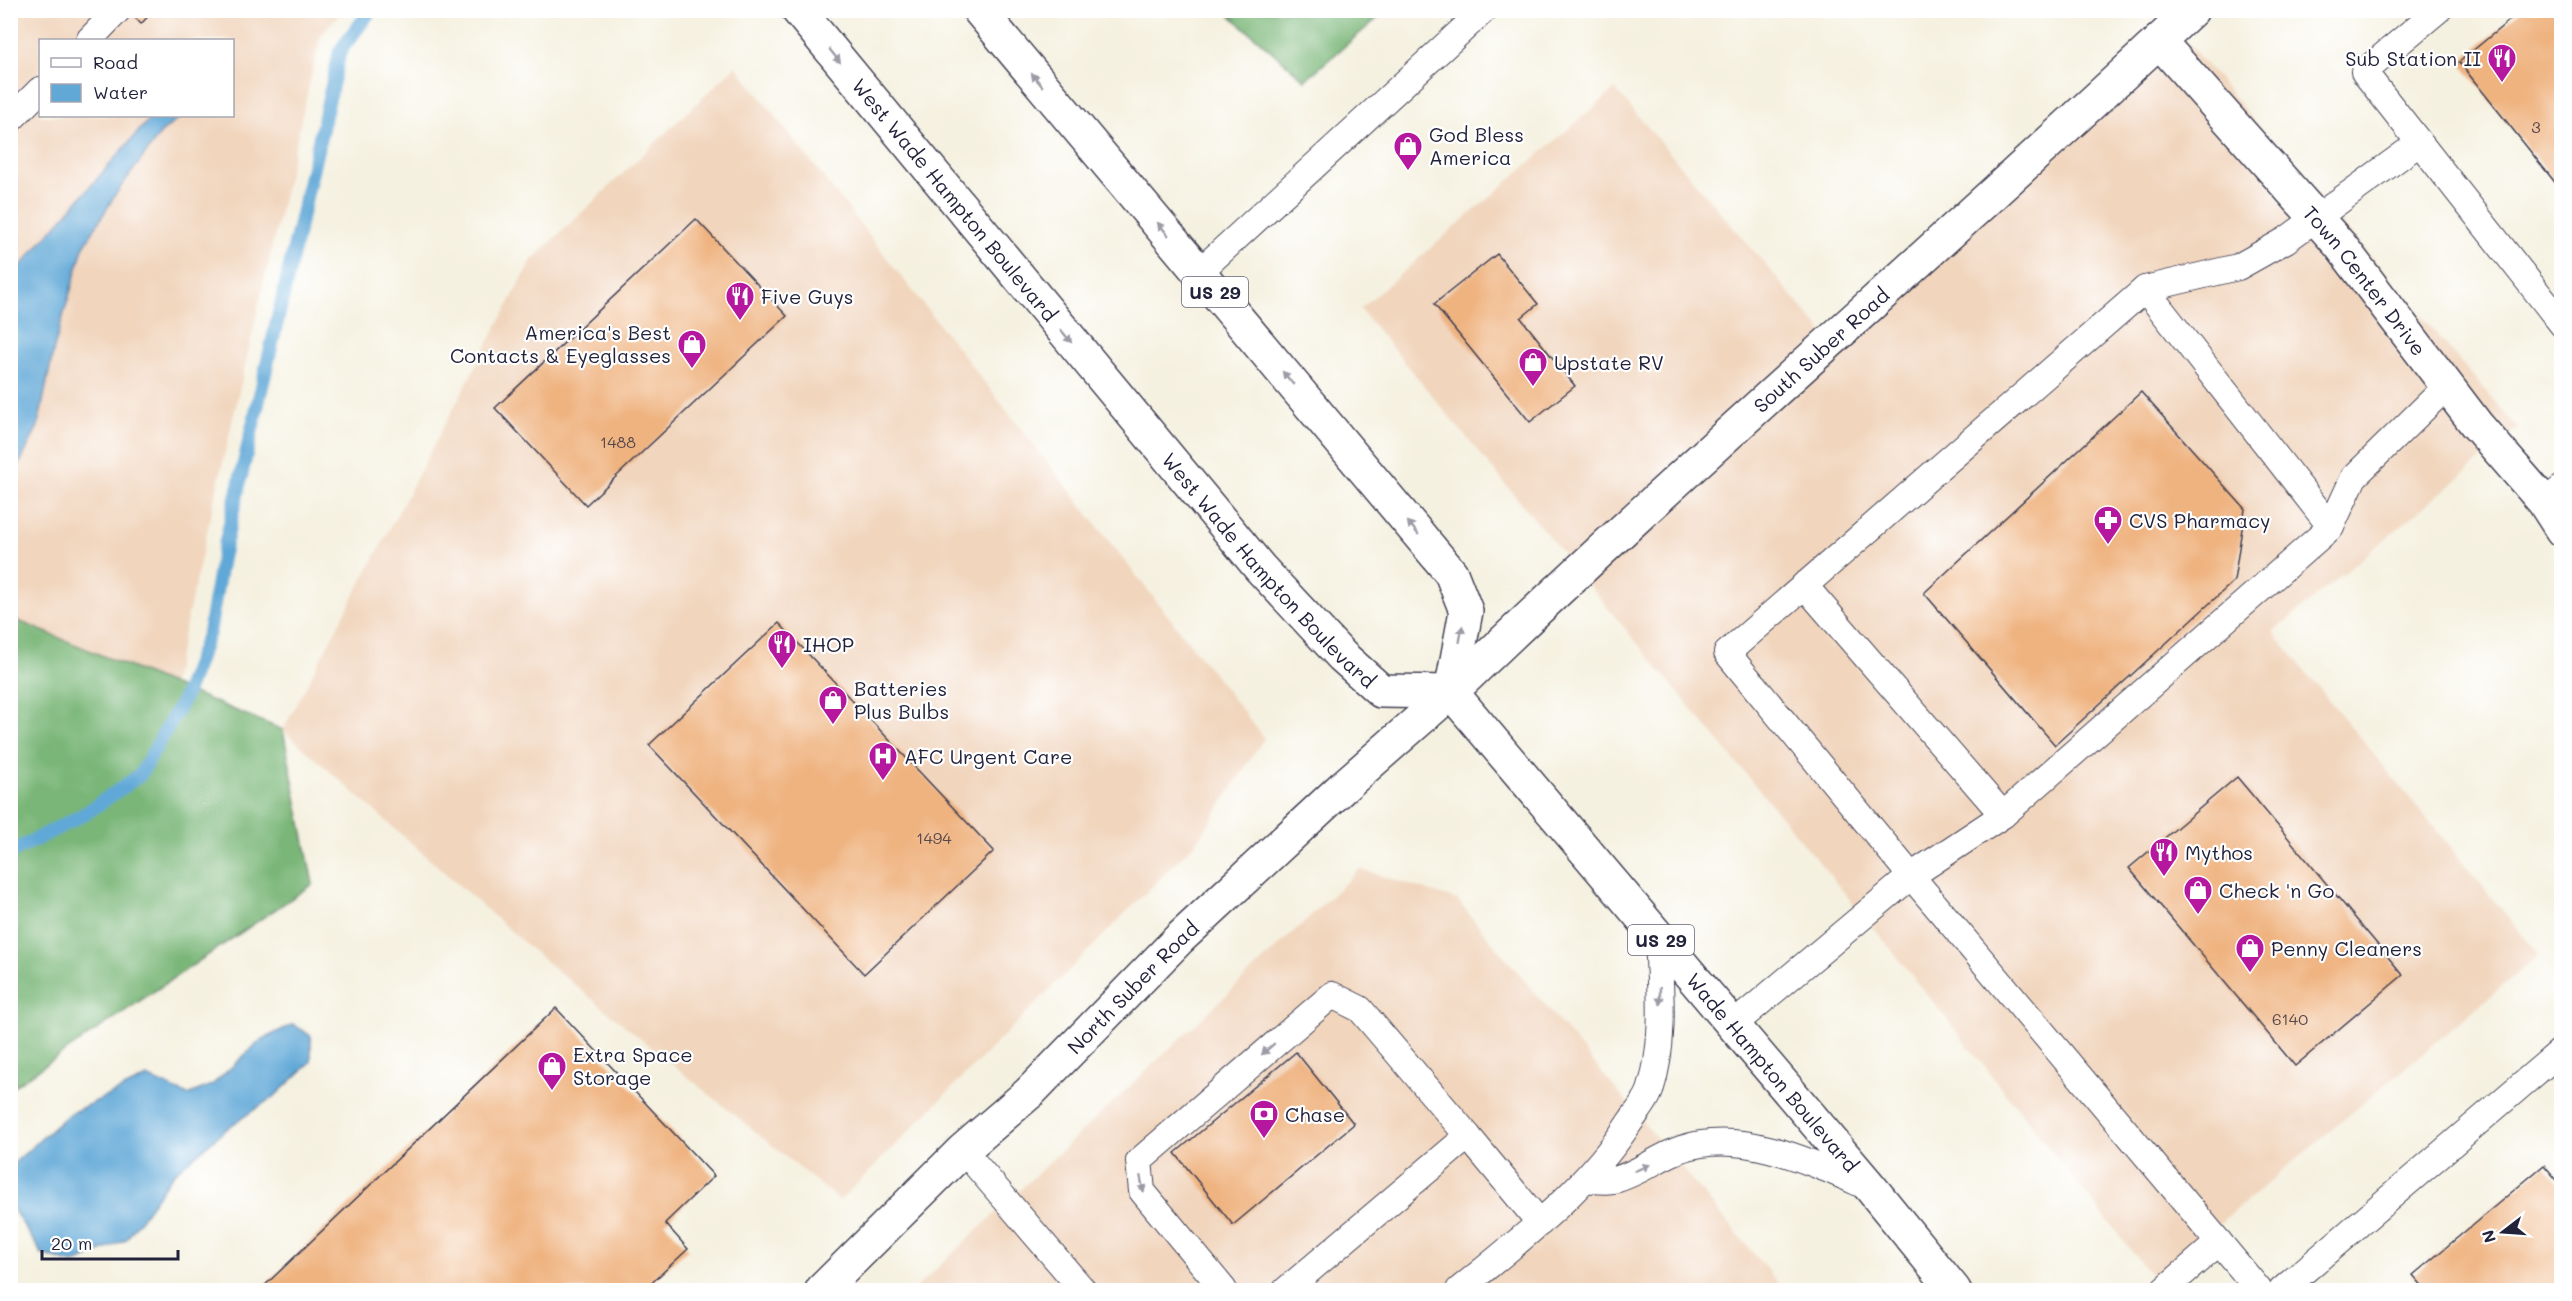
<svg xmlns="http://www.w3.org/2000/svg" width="2572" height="1301" font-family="Mali,sans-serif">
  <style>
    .built { fill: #f1d5bd; fill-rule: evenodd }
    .forest { fill: #79b677; stroke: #4e6c59; stroke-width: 1.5 }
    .water { fill: #61a8d7; stroke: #426589; stroke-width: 1.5 }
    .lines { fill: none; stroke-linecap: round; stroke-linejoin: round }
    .stream { stroke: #61a8d7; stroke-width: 14 }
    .building { fill: #efb380 }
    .service-casing { stroke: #424154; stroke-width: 28 }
    .minor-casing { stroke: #424154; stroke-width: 36 }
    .tertiary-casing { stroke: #424154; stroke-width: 36 }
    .primary-casing { stroke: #424154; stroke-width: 36 }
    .service { stroke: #fff; stroke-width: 26 }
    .minor { stroke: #fff; stroke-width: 33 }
    .tertiary { stroke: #fff; stroke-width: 33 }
    .primary { stroke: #fff; stroke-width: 33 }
    .oneway { fill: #9c9ca7 }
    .labels { text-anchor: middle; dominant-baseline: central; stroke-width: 4.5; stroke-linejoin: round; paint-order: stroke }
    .number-label { font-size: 16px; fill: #55464c }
    .shield { fill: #fff; stroke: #646476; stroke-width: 1.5 }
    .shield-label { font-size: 18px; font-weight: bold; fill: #22223b }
    .poi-label { font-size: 20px; fill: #22223b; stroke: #fff; text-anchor: start }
    .street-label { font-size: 20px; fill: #22223b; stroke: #fff }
  </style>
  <rect width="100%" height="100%" fill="#fff"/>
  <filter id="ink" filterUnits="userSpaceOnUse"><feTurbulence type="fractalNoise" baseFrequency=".0167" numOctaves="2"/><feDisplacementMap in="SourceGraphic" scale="12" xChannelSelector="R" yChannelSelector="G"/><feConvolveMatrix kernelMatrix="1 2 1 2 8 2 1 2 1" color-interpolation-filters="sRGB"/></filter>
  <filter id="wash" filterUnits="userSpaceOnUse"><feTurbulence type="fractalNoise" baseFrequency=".008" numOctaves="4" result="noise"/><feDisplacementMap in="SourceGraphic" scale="24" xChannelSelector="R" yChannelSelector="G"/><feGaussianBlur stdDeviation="1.35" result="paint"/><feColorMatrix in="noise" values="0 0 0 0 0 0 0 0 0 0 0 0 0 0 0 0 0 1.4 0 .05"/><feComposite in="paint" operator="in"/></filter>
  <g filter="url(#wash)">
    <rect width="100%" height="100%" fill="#f5f1e0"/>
    <g class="built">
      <path d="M10,11h332l-22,26 -148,648 -161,-67zM40,40h192v76h-192z"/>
      <path d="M2180,34l338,395 -245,203 266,323 -385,324 -268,-336 -526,-634 255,-220 213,249z"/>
      <path d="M736,66l528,672 -65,101 -359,362 -308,-251 -249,-220 249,-470z"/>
      <path d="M1360,869l97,31 327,390h-870z"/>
    </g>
    <g class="forest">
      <path d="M1225,11h161l-81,69z"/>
      <path d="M11,618l272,112 30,154 -302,204z"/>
    </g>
    <g class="water">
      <path d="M152,116h29l-21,18 -45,61 -32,53 -29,100 -16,78 -18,37 -9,6v-192z"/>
      <path d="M293,1024l18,12v26l-35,33 -47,32 -56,47 -47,66 -53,24 -31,-10 -31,-48 3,-43 55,-49 78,-37 41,18 25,-11 48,-44z"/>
    </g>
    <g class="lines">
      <path class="stream" d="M10,853l76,-40 54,-38 43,-75 26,-68 13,-74 118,-507 31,-41"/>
    </g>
    <g id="blocks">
      <g class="building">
        <path d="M128,10h26l-13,14z"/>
        <path d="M2522,10h34l6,8v173l-103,-129z"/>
        <path d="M696,219l91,97 -201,189 -91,-97z"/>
        <path d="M1497,254l41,50 -17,14 54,68 -45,36 -96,-118z"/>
        <path d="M2141,392l104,117 -11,72 -179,164 -131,-152z"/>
        <path d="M779,623l215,228 -130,123 -215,-229z"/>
        <path d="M2237,777l166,198 -108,91 -166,-198z"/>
        <path d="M556,1008l158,168 -49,47 23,26 -44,41h-384z"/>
        <path d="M1296,1052l58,72 -121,101 -58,-72z"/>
        <path d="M2544,1165l18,21v104h-136l-13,-15z"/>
      </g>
    </g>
  </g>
  <g filter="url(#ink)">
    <use href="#blocks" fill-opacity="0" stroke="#424154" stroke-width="1.5"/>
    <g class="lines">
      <g class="service-casing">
        <g id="service">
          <path d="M2438,10l-74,62 198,252"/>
          <path d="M89,40l29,-30"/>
          <path d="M10,120l30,-30"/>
          <path d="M2419,143l-133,97 -48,27 -93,22 -418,364 184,223 92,-61 328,-288 23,-50 93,-91"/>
          <path d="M1199,272l285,-262"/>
          <path d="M2145,289l186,238"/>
          <path d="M2544,502l18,-14"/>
          <path d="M1804,585l199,230"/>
          <path d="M1733,1025l178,-149 308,366"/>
          <path d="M963,1150l120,140"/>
          <path d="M1586,1179c9,1 20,3 28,1 24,-6 44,-23 67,-31 61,-21 132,14 187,38"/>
          <path d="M1224,1290l-82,-99 -3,-30 193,-166 28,14 108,127"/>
          <path d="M1286,1290l182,-154 72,87"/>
          <path d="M1459,1290c62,-51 127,-100 171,-168 7,-10 16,-20 20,-31 16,-49 10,-103 8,-154"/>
          <path d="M2164,1290l55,-48 40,48"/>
          <path d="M2282,1290l280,-240"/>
        </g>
      </g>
      <g class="minor-casing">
        <g id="minor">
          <path id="s1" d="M2159,41l181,204 136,179 68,78 18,28"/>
          <path id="s2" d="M822,1290l141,-140 66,-57 150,-154 164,-152 108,-95"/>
        </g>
      </g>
      <g class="tertiary-casing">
        <g id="tertiary">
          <path id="s3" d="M1451,692c242,-233 497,-452 741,-682"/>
        </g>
      </g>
      <g class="primary-casing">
        <g id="primary">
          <path id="s4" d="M798,10l462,558 82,88 39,35 70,1"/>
          <path d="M979,10l472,563 15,38 -15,81"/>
          <path id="s5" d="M1451,692l420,496 83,102"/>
        </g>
      </g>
      <use href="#service" class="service"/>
      <use href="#minor" class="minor"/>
      <use href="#tertiary" class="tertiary"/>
      <use href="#primary" class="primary"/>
    </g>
    <defs><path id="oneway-solid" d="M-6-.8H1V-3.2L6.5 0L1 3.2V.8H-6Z" transform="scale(1.5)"/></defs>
    <g class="oneway">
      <use href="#oneway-solid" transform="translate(835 56) rotate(51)"/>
      <use href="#oneway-solid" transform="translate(1037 80) rotate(-130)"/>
      <use href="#oneway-solid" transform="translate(1163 229) rotate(-130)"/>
      <use href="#oneway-solid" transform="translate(1066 336) rotate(50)"/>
      <use href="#oneway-solid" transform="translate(1288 378) rotate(-130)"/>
      <use href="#oneway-solid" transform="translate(1413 528) rotate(-130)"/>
      <use href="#oneway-solid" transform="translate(1461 634) rotate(-80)"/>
      <use href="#oneway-solid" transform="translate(1660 996) rotate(89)"/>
      <use href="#oneway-solid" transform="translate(1268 1049) rotate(139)"/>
      <use href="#oneway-solid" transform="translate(1642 1168) rotate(-23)"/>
      <use href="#oneway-solid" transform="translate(1142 1184) rotate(78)"/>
    </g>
  </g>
  <defs>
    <g id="restaurant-pin" transform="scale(1.5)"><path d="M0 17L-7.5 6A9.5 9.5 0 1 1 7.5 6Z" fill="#b5179e" stroke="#fff"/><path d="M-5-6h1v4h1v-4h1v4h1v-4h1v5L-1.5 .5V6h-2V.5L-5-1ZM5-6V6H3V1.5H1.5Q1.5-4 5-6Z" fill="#fff"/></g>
    <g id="shop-pin" transform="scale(1.5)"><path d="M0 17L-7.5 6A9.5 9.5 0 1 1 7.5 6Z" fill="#b5179e" stroke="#fff"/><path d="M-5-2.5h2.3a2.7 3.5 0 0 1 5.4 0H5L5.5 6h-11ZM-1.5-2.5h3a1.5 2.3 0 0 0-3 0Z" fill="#fff"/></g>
    <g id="pharmacy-pin" transform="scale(1.5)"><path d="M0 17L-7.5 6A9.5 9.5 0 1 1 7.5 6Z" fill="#b5179e" stroke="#fff"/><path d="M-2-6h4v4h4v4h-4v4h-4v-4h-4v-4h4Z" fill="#fff"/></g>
    <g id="hospital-pin" transform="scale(1.5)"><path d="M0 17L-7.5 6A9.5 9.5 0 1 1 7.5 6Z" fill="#b5179e" stroke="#fff"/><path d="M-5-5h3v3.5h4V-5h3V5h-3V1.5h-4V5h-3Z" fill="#fff"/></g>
    <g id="bank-pin" transform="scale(1.5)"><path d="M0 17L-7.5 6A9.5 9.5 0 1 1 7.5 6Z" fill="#b5179e" stroke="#fff"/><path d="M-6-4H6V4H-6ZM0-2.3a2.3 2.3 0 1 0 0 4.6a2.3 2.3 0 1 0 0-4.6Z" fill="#fff"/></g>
  </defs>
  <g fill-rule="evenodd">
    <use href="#restaurant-pin" x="2502" y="58"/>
    <use href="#shop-pin" x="1408" y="146"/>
    <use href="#restaurant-pin" x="740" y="296"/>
    <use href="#shop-pin" x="692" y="344"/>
    <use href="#shop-pin" x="1533" y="362"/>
    <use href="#pharmacy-pin" x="2108" y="520"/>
    <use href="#restaurant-pin" x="782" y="644"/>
    <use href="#shop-pin" x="833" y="700"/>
    <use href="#hospital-pin" x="883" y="756"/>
    <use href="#restaurant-pin" x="2164" y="852"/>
    <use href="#shop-pin" x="2198" y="890"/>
    <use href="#shop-pin" x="2250" y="948"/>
    <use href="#shop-pin" x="552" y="1066"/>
    <use href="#bank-pin" x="1264" y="1114"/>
  </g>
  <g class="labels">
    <g class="number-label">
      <text x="2536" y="126">3</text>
      <text x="618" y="441">1488</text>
      <text x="934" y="837">1494</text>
      <text x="2290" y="1018">6140</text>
    </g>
    <g class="shield">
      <rect x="1182" y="277" width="66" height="30" rx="4.5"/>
      <rect x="1628" y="925" width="66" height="30" rx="4.5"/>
    </g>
    <g class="shield-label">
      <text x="1215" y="292">US 29</text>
      <text x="1661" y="940">US 29</text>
    </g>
    <g class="poi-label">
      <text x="2481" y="58" text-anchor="end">Sub Station II</text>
      <text x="1429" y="134">God Bless<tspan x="1429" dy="23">America</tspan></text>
      <text x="761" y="296">Five Guys</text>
      <text x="671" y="332" text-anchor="end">America's Best<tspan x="671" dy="23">Contacts &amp; Eyeglasses</tspan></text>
      <text x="1554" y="362">Upstate RV</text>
      <text x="2129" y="520">CVS Pharmacy</text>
      <text x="803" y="644">IHOP</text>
      <text x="854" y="688">Batteries<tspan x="854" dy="23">Plus Bulbs</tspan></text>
      <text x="904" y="756">AFC Urgent Care</text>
      <text x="2185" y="852">Mythos</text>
      <text x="2219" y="890">Check 'n Go</text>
      <text x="2271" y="948">Penny Cleaners</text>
      <text x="573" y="1054">Extra Space<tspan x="573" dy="23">Storage</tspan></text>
      <text x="1285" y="1114">Chase</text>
    </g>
    <g class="street-label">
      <text stroke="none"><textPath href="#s4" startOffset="246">West Wade Hampton Boulevard</textPath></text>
      <text stroke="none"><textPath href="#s1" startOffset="316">Town Center Drive</textPath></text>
      <text stroke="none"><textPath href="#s3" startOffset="504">South Suber Road</textPath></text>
      <text stroke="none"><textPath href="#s4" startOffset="732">West Wade Hampton Boulevard</textPath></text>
      <text stroke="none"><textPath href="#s2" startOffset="434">North Suber Road</textPath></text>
      <text stroke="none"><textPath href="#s5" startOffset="498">Wade Hampton Boulevard</textPath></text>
    </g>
  </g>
  <rect width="2572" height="1301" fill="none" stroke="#fff" stroke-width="36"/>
  <rect x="39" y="39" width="195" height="78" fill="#ffffff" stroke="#a7a7b1" stroke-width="1.5"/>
  <rect x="51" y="58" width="30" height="9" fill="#ffffff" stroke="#a7a7b1" stroke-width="1.5"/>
  <text x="93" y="69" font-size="18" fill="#22223b">Road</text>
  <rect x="51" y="84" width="30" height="18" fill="#61a8d7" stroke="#a7a7b1" stroke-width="1.5"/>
  <text x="93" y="99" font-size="18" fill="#22223b">Water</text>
  <g transform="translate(2503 1232) rotate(253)" stroke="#ffffff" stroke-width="4.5" paint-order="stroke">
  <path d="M0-4.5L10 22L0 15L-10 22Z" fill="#22223b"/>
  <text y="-9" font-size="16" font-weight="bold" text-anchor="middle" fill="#22223b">N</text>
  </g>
  <path d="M42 1250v9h136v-9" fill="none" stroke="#22223b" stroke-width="3"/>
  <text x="51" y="1250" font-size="18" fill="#22223b" stroke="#ffffff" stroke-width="4.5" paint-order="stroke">20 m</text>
</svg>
